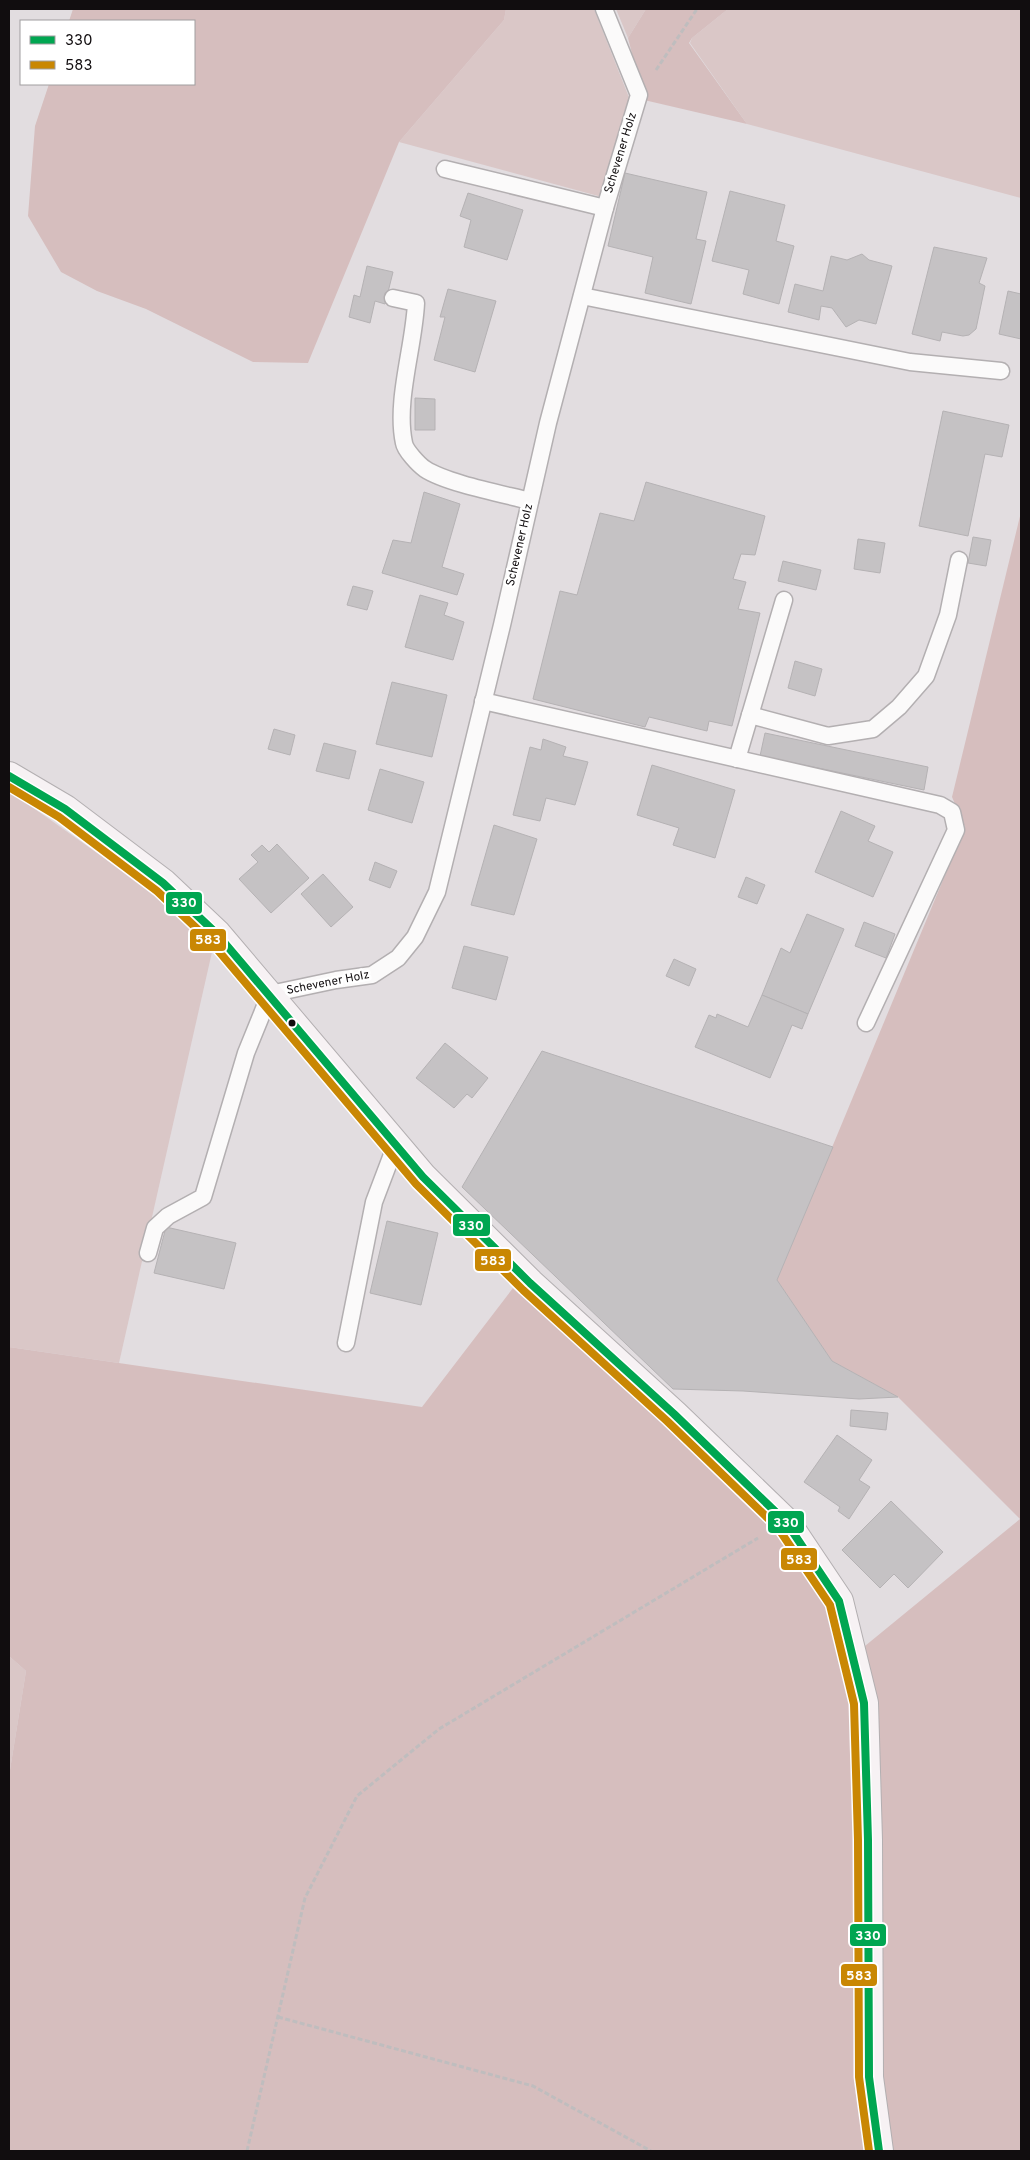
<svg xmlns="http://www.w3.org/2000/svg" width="1030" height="2160" font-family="Overpass,sans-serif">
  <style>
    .green { fill: #dac7c7 }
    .forest { fill: #d6bebe }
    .building { fill: #c5c2c4; stroke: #b5b2b4 }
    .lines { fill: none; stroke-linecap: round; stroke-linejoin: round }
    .service-casing { stroke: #b3afb1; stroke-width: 19 }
    .secondary-casing { stroke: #b3afb1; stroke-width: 30 }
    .path { stroke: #bfbdbe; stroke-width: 3; stroke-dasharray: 5 2.5; stroke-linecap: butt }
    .service { stroke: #fbfafa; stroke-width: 16 }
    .secondary { stroke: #f7f2f4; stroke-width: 28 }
    .bus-1-casing { stroke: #fff; stroke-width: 11 }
    .bus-2-casing { stroke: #fff; stroke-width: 11 }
    .bus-1 { stroke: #00a651; stroke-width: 8 }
    .bus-2 { stroke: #c98703; stroke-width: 8 }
    .bus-dot { fill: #110d0f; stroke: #fff; stroke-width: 2 }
    .labels { text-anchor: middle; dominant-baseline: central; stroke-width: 5; stroke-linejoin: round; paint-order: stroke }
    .street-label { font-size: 12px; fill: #110d0f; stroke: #fff }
    .line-badge { stroke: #fff; stroke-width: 2 }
    .badge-label { font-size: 14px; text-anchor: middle; font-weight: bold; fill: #fff }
  </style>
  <rect width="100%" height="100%" fill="#e2dde0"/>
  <g class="green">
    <path d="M506,9h88l36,91 -28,97 -203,-55 105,-122z"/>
    <path d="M616,9h30l-18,29z"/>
    <path d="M728,9h293v189l-274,-74 -57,-81 2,-5z"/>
    <path d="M9,792l16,10 123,87 64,63 -93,411 -110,-16z"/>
    <path d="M9,1656l17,15 -17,105z"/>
  </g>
  <g class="forest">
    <path d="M73,9h433l-2,11 -105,122 -91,221 -55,-1 -107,-53 -49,-18 -36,-19 -33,-56 7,-90 14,-42h145v-63h-125z"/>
    <path d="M646,9h82l-36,29 -3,5 58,81 -103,-24 -16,-62z"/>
    <path d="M1021,512v1639h-135l-9,-78 -1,-369 -11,-58 155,-127 -122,-122 -66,-36 -55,-81 188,-453 -13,-30z"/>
    <path d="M513,1288l176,154 92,92 50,75 22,100 17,442h-861v-375l17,-105 -17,-15v-309l413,60z"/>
  </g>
  <g class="building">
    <path d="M625,173l82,19 -11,47 10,2 -15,63 -46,-11 8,-36 -45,-11z"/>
    <path d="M730,191l55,14 -9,36 18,5 -15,58 -36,-10 6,-24 -37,-9z"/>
    <path d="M468,193l55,17 -16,50 -43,-13 7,-27 -11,-4z"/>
    <path d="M934,247l53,11 -8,25 6,3 -9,43 -7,6 -6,1 -21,-4 -2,9 -28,-7z"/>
    <path d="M862,254l7,6 23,6 -16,58 -17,-4 -13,7 -14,-19 -11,-2 -2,14 -31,-8 7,-28 28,7 8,-35 16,4z"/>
    <path d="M367,266l26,6 -8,32 -10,-3 -5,22 -21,-6 5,-22 6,2z"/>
    <path d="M448,289l48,12 -21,71 -41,-12 11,-43h-5z"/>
    <path d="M1008,291l13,3v45l-22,-5z"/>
    <path d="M415,398l20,1v31h-20z"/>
    <path d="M943,411l66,14 -7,32 -17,-3 -17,82 -49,-10z"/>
    <path d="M646,482l119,34 -10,39 -14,-1 -8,25 13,3 -8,27 22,4 -28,113 -23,-5 -2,10 -58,-14 -4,10 -112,-28 27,-108 17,4 23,-82 34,8z"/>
    <path d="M424,492l36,12 -18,63 22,7 -7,21 -75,-22 11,-33 18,3z"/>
    <path d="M973,537l18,3 -5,26 -18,-3z"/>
    <path d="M858,539l27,4 -5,30 -26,-4z"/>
    <path d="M783,561l38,9 -5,20 -38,-9z"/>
    <path d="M353,586l20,5 -6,19 -20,-5z"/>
    <path d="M420,595l28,8 -4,12 20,7 -11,38 -48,-13z"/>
    <path d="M795,661l27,8 -7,27 -27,-8z"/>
    <path d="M392,682l55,13 -15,62 -56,-13z"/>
    <path d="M274,729l21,6 -5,20 -22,-6z"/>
    <path d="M765,733l163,34 -4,23 -164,-34z"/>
    <path d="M543,739l23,8 -3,9 25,6 -13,43 -29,-7 -6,23 -27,-6 17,-68 11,3z"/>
    <path d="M324,743l32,8 -7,28 -33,-8z"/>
    <path d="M652,765l83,25 -20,68 -42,-13 6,-17 -42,-13z"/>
    <path d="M380,769l44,13 -12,41 -44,-13z"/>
    <path d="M841,811l34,15 -7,15 25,11 -20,45 -58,-25z"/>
    <path d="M494,825l43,14 -23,76 -43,-10z"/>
    <path d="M277,844l32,34 -38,35 -32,-34 19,-17 -7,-7 11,-10 7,7z"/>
    <path d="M375,862l22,9 -7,17 -21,-8z"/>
    <path d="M323,874l30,33 -22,20 -30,-33z"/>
    <path d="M746,877l19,8 -8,19 -19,-7z"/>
    <path d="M807,914l37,15 -36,85 -46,-19 19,-47 9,5z"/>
    <path d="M864,922l31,12 -9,24 -31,-12z"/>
    <path d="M464,946l44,11 -12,43 -44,-12z"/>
    <path d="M674,959l22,10 -7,17 -23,-10z"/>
    <path d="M762,995l46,19 -6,15 -10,-4 -22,53 -75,-31 14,-32 7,3 1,-4 31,13z"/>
    <path d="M445,1043l43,35 -16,20 -5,-4 -13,14 -38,-30z"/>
    <path d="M542,1051l291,96 -56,133 55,81 66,36 -39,2 -116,-8 -70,-2 -211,-202z"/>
    <path d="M387,1221l51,12 -17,72 -51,-12z"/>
    <path d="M166,1227l70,16 -12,46 -70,-16z"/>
    <path d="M851,1410l37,3 -2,17 -36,-4z"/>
    <path d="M837,1435l35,25 -13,20 11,7 -21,32 -11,-8 2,-4 -36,-25z"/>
    <path d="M891,1501l52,51 -35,36 -14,-14 -14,14 -38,-38z"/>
  </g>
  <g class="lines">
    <g class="service-casing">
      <g id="service">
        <path d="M445,169l160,39"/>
        <path d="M582,296l328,66 91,9"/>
        <path d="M393,298l23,5c-2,44 -21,98 -12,140 1,7 15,22 21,26 21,14 78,25 105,32"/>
        <path d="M483,701l457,104 12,7 4,18 -90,193"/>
        <path d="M750,715l78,21 45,-7 26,-22 27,-31 22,-61 11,-55"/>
        <path d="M737,759l47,-159"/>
        <path d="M148,1253l7,-25 13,-12 35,-19 43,-144 24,-59 66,-14 36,-5 26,-17 17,-21 22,-45 65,-267 46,-202 57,-215 34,-113 -35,-86"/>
        <path d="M346,1343l28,-141 22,-58"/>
      </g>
    </g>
    <g class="secondary-casing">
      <path id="secondary" d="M9,776l56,33 98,74 54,51 206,243 107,106 144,131 112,108 53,79 25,102 4,137 1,237 10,74"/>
    </g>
    <g class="path">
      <path d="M656,70l41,-61"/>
      <path d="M278,2017l255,69 118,65"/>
      <path d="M247,2151l58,-253 52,-102 82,-67 319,-191"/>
    </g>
    <use href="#service" class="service"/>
    <use href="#secondary" class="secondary"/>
    <g class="bus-1-casing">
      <path id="bus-1" d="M9,776l56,33 98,74 54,51 206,243 107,106 144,131 112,108 53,79 25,102 4,137 1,237 10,74"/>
    </g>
    <g class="bus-2-casing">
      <path id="bus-2" d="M9,787l50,30 98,74 53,50 206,243 107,106 144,131 111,107 52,77 24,99 4,136 1,237 10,74"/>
    </g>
    <use href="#bus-1" class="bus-1"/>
    <use href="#bus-2" class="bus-2"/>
  </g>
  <circle class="bus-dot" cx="292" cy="1023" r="4.5"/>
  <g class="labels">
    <g class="street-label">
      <text transform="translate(621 153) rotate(-73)">Schevener Holz</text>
      <text transform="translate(520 545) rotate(-77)">Schevener Holz</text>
      <text transform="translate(328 983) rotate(-11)">Schevener Holz</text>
    </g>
  </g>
  <g class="line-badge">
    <rect x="165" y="891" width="38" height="24" rx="5" fill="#00a651"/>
    <rect x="189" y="928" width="38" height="24" rx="5" fill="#c98703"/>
    <rect x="452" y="1213" width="39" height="24" rx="5" fill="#00a651"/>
    <rect x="474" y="1248" width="38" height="24" rx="5" fill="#c98703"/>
    <rect x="767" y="1510" width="38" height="24" rx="5" fill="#00a651"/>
    <rect x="780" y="1547" width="38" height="24" rx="5" fill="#c98703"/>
    <rect x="849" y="1923" width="38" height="24" rx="5" fill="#00a651"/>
    <rect x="840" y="1963" width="38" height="24" rx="5" fill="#c98703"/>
  </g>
  <g class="badge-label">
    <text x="184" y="907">330</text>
    <text x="208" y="944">583</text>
    <text x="471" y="1230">330</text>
    <text x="493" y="1265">583</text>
    <text x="786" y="1527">330</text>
    <text x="799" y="1564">583</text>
    <text x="868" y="1940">330</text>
    <text x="859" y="1980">583</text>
  </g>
  <rect width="1030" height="2160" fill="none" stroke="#110d0f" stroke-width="20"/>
  <rect x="20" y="20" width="175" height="65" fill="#ffffff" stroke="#a09e9f"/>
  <rect x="30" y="36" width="25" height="8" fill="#00a651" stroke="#a09e9f"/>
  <text x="65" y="45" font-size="15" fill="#110d0f">330</text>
  <rect x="30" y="61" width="25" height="8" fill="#c98703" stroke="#a09e9f"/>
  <text x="65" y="70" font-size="15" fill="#110d0f">583</text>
</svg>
